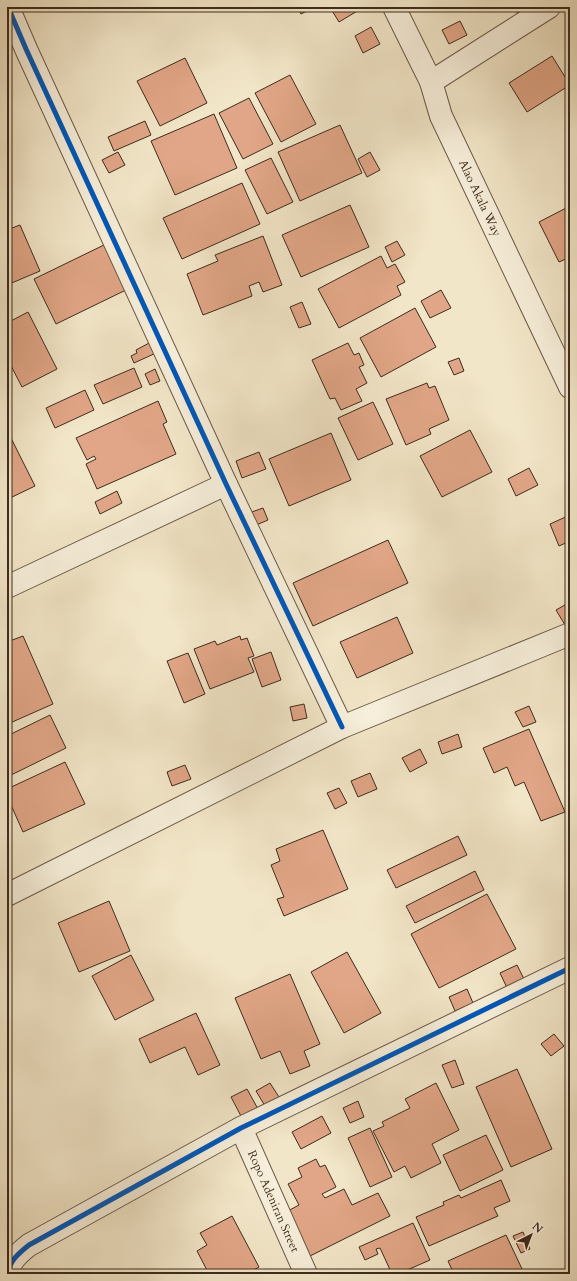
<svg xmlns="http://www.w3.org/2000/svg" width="577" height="1281" font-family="Cardo,serif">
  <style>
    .building { fill: #e1a687; stroke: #3d2c1d }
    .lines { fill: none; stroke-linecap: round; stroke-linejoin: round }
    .minor-casing { stroke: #6a5a48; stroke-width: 24 }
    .minor { stroke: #f7efdb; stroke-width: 22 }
    .cycleway-casing { stroke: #f7efdb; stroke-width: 8 }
    .cycleway { stroke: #0057b8; stroke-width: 5 }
    .labels { text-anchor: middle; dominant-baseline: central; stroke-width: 3; stroke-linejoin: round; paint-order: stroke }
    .street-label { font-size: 12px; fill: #3d2c1d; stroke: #f7efdb }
  </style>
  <rect width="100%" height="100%" fill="#f2e6c8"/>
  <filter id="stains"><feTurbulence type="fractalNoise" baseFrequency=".005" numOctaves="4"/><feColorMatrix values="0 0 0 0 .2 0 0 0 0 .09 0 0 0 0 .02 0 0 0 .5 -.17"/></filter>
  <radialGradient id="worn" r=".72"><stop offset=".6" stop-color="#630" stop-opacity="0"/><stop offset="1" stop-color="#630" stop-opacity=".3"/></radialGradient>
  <g class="building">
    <path d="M297,7h18l-14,7z"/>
    <path d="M334,7h30l-25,15 -8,-13z"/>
    <path d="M517,7h18l-14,10 -7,-8z"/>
    <path d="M460,21l7,14 -18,9 -7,-14z"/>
    <path d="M371,27l9,17 -17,9 -8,-17z"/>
    <path d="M552,56l18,29 -43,27 -18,-29z"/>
    <path d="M185,58l22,45 -47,23 -23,-45z"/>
    <path d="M290,75l26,49 -35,18 -26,-49z"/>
    <path d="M249,98l24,46 -30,15 -24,-46z"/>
    <path d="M214,114l23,54 -62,27 -24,-54z"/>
    <path d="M145,121l6,14 -37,16 -6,-14z"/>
    <path d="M340,125l22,48 -62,28 -22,-49z"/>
    <path d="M118,152l7,13 -16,8 -7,-13z"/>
    <path d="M370,152l10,18 -13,7 -9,-18z"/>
    <path d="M271,158l22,44 -26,12 -22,-44z"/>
    <path d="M242,183l18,41 -78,35 -19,-41z"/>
    <path d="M350,205l19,42 -68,30 -19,-42z"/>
    <path d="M570,206v51l-11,5 -20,-40z"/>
    <path d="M20,225l20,46 -33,14v-55z"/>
    <path d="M263,236l19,49 -19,7 -4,-10 -10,4 3,10 -49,19 -16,-41 31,-13 -3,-6z"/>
    <path d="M397,241l8,14 -13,7 -7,-15z"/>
    <path d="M106,244l22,45 -72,35 -22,-45z"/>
    <path d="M381,256l6,12 8,-4 10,18 -8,4 4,9 -62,33 -21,-39z"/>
    <path d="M441,290l10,18 -21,10 -9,-17z"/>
    <path d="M302,302l9,22 -12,4 -9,-21z"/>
    <path d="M415,308l21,39 -55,30 -21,-39z"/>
    <path d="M28,312l29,57 -35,18 -15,-29v-35z"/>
    <path d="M151,342l5,11 -22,10 -3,-7 6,-3 -1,-3z"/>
    <path d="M348,343l6,12 5,-2 5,12 -5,2 8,16 -11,6 6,12 -21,9 -6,-12 -5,1 -18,-39z"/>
    <path d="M459,358l5,13 -10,4 -6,-13z"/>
    <path d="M134,368l8,19 -39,17 -9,-19z"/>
    <path d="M155,369l5,12 -10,4 -5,-11z"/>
    <path d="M427,383l2,5 6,-2 14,34 -20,9 2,5 -25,11 -20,-46z"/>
    <path d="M85,390l9,20 -39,18 -9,-20z"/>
    <path d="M158,401l9,21 -4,2 13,30 -79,35 -11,-25 10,-5 -2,-3 -7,4 -11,-22z"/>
    <path d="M373,402l20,42 -35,16 -20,-42z"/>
    <path d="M7,430l28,56 -27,13 -1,-2z"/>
    <path d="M470,430l22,42 -50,25 -22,-41z"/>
    <path d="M331,433l20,47 -62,26 -20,-47z"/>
    <path d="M259,452l7,17 -24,9 -6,-17z"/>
    <path d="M529,468l9,17 -22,11 -8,-17z"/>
    <path d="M117,491l5,12 -22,11 -5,-12z"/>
    <path d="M263,508l5,12 -14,6 -5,-13z"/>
    <path d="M570,515v26l-11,5 -9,-22z"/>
    <path d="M388,540l20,43 -95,43 -20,-43z"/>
    <path d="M570,602v19l-5,4 -9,-15z"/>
    <path d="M397,617l16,36 -56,25 -17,-36z"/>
    <path d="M23,636l30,68 -43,19 -3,-7v-74z"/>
    <path d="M240,636l1,4 6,-2 7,18 -6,2 6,14 -44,17 -16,-40 21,-8 2,4z"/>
    <path d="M271,652l10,28 -19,7 -10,-28z"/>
    <path d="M188,653l17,41 -21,9 -17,-42z"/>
    <path d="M304,704l3,14 -14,3 -3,-14z"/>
    <path d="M529,706l7,16 -13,5 -8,-15z"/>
    <path d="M50,715l16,33 -59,29v-41z"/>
    <path d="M529,729l36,83 -24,9 -17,-39 -9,4 -8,-19 -13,6 -11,-25z"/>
    <path d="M458,734l4,13 -20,7 -4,-12z"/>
    <path d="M420,749l7,14 -17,9 -8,-14z"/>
    <path d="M65,762l20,42 -62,28 -16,-36v-7z"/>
    <path d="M185,765l6,14 -19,7 -5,-14z"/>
    <path d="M370,773l7,16 -19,8 -7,-16z"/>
    <path d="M339,788l8,15 -12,6 -8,-16z"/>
    <path d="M323,830l25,59 -64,27 -7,-17 7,-2 -13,-32 9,-4 -4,-12z"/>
    <path d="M458,836l9,19 -71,33 -9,-18z"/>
    <path d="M475,871l9,19 -69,33 -9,-17z"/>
    <path d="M487,894l29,55 -77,39 -28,-54z"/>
    <path d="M109,901l21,50 -51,21 -21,-49z"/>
    <path d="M347,952l34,61 -37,20 -33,-61z"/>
    <path d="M131,955l23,45 -39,20 -23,-44z"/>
    <path d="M517,965l8,16 -17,9 -8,-17z"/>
    <path d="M290,974l30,70 -16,7 6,15 -20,8 -10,-23 -19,8 -26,-61z"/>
    <path d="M467,989l6,14 -18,8 -6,-14z"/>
    <path d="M196,1013l24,52 -22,10 -13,-28 -35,16 -11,-24z"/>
    <path d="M554,1034l10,12 -13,10 -10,-12z"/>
    <path d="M455,1060l9,24 -12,4 -10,-23z"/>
    <path d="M517,1069l35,80 -41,18 -35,-80z"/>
    <path d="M270,1083l9,14 -14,9 -9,-15z"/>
    <path d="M436,1083l23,47 -27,14 9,19 -30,15 -6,-12 -11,6 -21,-41 11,-5 -2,-4 28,-14 -5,-9z"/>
    <path d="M247,1089l11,20 -16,9 -11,-21z"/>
    <path d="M358,1101l6,16 -14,6 -7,-15z"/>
    <path d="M322,1116l9,17 -30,16 -9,-17z"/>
    <path d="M370,1128l22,49 -22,10 -22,-49z"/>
    <path d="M486,1135l17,35 -43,21 -17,-36z"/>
    <path d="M316,1159l4,8 5,-2 11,22 -14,7 3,4 19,-9 8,16 26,-12 12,23 -82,41 -22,-45 13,-7 -11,-21 14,-7 -4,-9z"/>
    <path d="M501,1180l9,21 -16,7 4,8 -69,30 -13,-29 28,-12 -1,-3 16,-7 2,3z"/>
    <path d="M232,1216l27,51 -13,7h-37l-12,-23 10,-6 -7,-12z"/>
    <path d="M413,1223l17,37 -32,14h-6l-12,-26 -4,1 2,5 -13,6 -6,-13z"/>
    <path d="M523,1232l7,17 -9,4 -8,-17z"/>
    <path d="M506,1235l17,36 -7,3h-62l-6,-13z"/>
  </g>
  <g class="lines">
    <g class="minor-casing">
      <g id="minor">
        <path d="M8,7l18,42 200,435 116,243"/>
        <path id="s1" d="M394,7l37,75 10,34 129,271"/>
        <path d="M431,82l118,-75"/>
        <path d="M7,587l219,-103"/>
        <path d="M7,895l335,-168 228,-93"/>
        <path id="s2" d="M241,1128l65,146"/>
        <path d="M8,1274c1,-13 11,-21 21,-29l212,-117 329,-160"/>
      </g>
    </g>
    <use href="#minor" class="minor"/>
    <g class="cycleway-casing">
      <g id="cycleway">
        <path d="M8,7l18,42 200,435 116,243"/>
        <path d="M8,1274c1,-13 11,-21 21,-29l212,-117 329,-160"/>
      </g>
    </g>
    <use href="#cycleway" class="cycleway"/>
  </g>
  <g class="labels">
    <g class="street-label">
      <text stroke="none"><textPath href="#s1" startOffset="210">Alao Akala Way</textPath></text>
      <text stroke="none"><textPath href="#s2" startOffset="80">Ropo Adeniran Street</textPath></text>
    </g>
  </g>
  <rect width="577" height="1281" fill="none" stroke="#f2e6c8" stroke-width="24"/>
  <rect x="8" y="8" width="561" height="1265" fill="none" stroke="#3d2c1d" stroke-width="2"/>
  <rect x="12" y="12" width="553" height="1257" fill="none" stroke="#3d2c1d"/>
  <g transform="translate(531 1235) rotate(42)" stroke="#f7efdb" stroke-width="3" paint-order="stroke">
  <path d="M0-3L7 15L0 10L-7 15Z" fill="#3d2c1d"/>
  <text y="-6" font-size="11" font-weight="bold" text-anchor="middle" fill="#3d2c1d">N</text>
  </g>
  <rect width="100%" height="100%" filter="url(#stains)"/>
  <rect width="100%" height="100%" fill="url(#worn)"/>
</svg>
